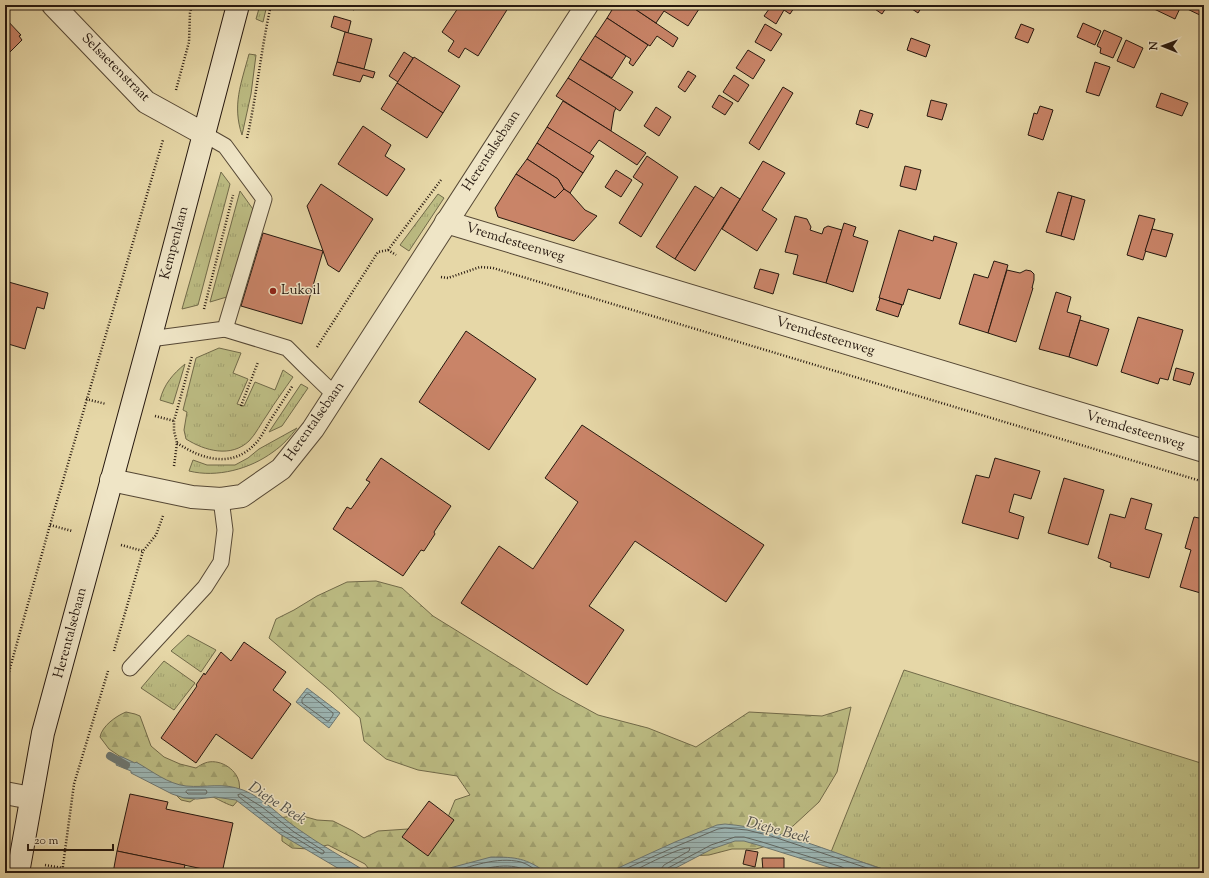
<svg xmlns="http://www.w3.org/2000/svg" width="1209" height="878" font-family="'Sorts Mill Goudy',serif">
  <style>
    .grass { fill: url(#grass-tufts); stroke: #716a49 }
    .forest { fill: url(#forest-firs); stroke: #716a49 }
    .water { fill: url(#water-rules); stroke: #6d7772 }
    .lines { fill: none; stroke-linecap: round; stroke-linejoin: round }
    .shore { stroke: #616762; stroke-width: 1 }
    .stream { stroke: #6d7772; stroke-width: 8 }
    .building { fill: #c98468; stroke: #26180f }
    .service-casing { stroke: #564835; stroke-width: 17 }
    .minor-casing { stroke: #564835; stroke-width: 24 }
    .tertiary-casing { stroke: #564835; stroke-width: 24 }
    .secondary-casing { stroke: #26180f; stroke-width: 24 }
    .path { stroke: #26180f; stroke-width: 2.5; stroke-dasharray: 1 2; stroke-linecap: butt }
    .service { stroke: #efe5c6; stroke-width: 15 }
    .minor { stroke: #efe5c6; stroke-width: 22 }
    .tertiary { stroke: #efe5c6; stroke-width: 22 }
    .secondary { stroke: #efe5c6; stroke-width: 22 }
    .poi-dot { fill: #8f2418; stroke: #efe5c6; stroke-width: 1.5 }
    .labels { text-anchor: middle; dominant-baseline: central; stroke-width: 3; stroke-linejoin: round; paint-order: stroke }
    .street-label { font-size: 14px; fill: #26180f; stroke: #efe5c6 }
    .poi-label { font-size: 14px; fill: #26180f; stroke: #efe5c6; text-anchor: start }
    .water-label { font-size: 15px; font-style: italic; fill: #4f4f49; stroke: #efe5c6 }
  </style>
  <defs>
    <pattern id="grass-tufts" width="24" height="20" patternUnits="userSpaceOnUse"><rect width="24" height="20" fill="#bcbc83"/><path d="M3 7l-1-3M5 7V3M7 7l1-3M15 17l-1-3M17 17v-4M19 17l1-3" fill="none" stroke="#a1a170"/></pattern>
    <pattern id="forest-firs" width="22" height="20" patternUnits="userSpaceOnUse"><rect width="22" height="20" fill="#bcbc83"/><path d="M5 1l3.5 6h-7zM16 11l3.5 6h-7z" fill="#a1a170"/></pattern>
    <pattern id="water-rules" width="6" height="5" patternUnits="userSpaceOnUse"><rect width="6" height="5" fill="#9cb6b4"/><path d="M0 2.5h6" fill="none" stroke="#7f9391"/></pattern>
  </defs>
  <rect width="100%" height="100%" fill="#e6d7a7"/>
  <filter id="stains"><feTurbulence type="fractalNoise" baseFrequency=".005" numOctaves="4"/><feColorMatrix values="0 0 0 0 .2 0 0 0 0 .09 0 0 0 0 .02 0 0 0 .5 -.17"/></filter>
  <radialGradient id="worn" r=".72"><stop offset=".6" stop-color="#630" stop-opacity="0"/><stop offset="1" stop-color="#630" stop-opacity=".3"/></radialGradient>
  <g class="grass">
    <path d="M260,5h7l-4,17 -7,-3z"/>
    <path d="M249,54l7,1 -5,39 -9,41c-10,-30 -1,-51 7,-81z"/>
    <path d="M221,172l9,12 -32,121 -16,4z"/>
    <path d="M240,191l15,21 -25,84 -20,6z"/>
    <path d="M438,194l6,4 -35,53 -9,-6z"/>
    <path d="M219,348l22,5 -8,20 15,6 -11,25 7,2 11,-24 20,8 8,-20 10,7c-9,13 -18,25 -26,38 -6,8 -11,19 -18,26 -18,17 -44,10 -63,-2l-2,-9 3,-18 -4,-2 13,-52z"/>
    <path d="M185,364l-12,40 -13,-4c4,-16 13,-26 25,-36z"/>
    <path d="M301,384l7,4 -26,38 -13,6z"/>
    <path d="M297,428c-7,9 -14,17 -24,24 -23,17 -56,26 -84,19l4,-11 14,5h28l13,-7 11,-9z"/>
    <path d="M188,635l28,15 -15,22 -30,-21z"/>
    <path d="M164,661l31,22 -21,27 -33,-22z"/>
    <path d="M904,670l300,94v109h-309l-64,-21z"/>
  </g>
  <g class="forest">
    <path d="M376,581l26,7 31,28 123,76 42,23 50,13 48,19 53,-35 73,4 29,-9 -14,65 -18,30 -26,24 -17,12 -6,7 -14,4h-24l-23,6 -20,1 -35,17h-282l-7,-9 -37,-19 -19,4 -17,-1 -10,-7v-11l-3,-12 20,-3 18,5 16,1 20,10 11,7 14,-7 30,-2 9,5 29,-12 9,-22 15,-5 -13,-19 -39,-6 -32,-11 -22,-18 -4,-23 -28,-26 -63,-54 7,-19 18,-9 23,-14 30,-14z"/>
    <path d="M126,712l9,2 5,2 11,30 13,11 16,7 16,4c3,-2 6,-4 9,-5 13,-5 31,5 34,19 1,5 0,11 1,16l-7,8c-19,-6 -24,-18 -43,-4l-9,-2 -7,-7 -65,-44 -9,-12c2,-11 16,-21 26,-25z"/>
  </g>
  <g class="water">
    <path d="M307,688l33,25 -11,15 -33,-26z"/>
    <path d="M120,756l15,7 1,-1c16,9 32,22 50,24 20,2 36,-4 57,4 21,8 37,27 55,39 22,16 47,29 70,44h-22l-66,-39 -44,-34 -21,-3 -18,2 -13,-1 -12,-4 -41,-21v-2l-15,-6z"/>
    <path d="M725,824c59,5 114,32 170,49h-48l-86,-27 -17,-5h-9l-23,8 -46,24h-59l68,-31 42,-17z"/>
    <path d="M491,857c25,0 35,1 56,16h-116z"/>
  </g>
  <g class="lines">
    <g class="shore">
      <path d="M307,694h2l24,19v2l-4,6h-2l-25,-18v-3z"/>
      <path d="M188,790h18l1,2 -1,2h-18l-2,-2z"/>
      <path d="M241,794l21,13 32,25 30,19v2l-2,1 -40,-24 -43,-33 -1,-2z"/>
      <path d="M447,873c24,-6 49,-17 74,-11 7,2 13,7 19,11"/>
      <path d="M467,873c21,-5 44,-13 64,0"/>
      <path d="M616,873l61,-27 41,-17 7,-1 22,2 24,6 111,37"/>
      <path d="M629,873c11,-5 52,-27 61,-25l-1,3 -25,14 -3,4 -1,4"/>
      <path d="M665,873l3,-5 43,-23 24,-8h9l18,5 80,25 3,2 1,4"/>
    </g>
    <path class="stream" d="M110,756l16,9"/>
  </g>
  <g class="building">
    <path d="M339,5h16l-1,5z"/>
    <path d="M460,5h50l-32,51 -13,-8 -6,10 -11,-7 6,-10 -12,-9z"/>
    <path d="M615,5h14l49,33 -5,9 -16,-11 -7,10 -43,-28z"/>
    <path d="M629,5h64l6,4 -11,17 -24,-15 -8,12z"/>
    <path d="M693,5h9l-3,4z"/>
    <path d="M772,5h4l8,5 -8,14 -12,-8z"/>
    <path d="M779,5h17l-6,9 -12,-8z"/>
    <path d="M873,5h15l-6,9 -10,-7z"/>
    <path d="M906,5h17l-5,8z"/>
    <path d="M1154,5h50v12l-23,-11 -6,13 -23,-11z"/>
    <path d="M334,16l17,5 -3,12 -17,-6z"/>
    <path d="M5,18l16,17 -2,1 3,4 -12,12 -2,-2 -3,2z"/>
    <path d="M607,18l41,27 -15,21 -4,-3 2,-4 -36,-23z"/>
    <path d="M1083,23l18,8 -6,14 -18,-8z"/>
    <path d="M765,24l17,10 -11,17 -16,-9z"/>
    <path d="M1021,24l13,5 -6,14 -13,-5z"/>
    <path d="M1104,30l18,8 -9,20 -13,-5 1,-5 -4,-2z"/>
    <path d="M345,32l27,7 -8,30 -27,-7z"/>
    <path d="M595,36l31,20 -14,22 -32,-19z"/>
    <path d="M911,38l19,7 -4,12 -19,-7z"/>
    <path d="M1126,40l17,8 -9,20 -17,-7z"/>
    <path d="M748,50l17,10 -12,19 -17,-11z"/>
    <path d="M404,52l9,6 -15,24 -9,-6z"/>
    <path d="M414,57l46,29 -17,27 -46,-30z"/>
    <path d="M580,59l53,33 -13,19 -52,-33z"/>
    <path d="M337,62l38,10 -2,6 -10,-3 -3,7 -27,-7z"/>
    <path d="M1095,62l15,5 -11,29 -13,-4z"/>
    <path d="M688,71l8,5 -11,16 -7,-5z"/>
    <path d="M734,75l15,10 -11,17 -15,-10z"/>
    <path d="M568,78l48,30 -2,4 -3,19 -55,-35z"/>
    <path d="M397,83l46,30 -16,25 -46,-29z"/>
    <path d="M783,87l10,6 -34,57 -10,-7z"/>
    <path d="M1161,93l27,10 -6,13 -26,-9z"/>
    <path d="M719,95l14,8 -8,12 -13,-8z"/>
    <path d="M931,100l16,4 -5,16 -15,-4z"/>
    <path d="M563,101l48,30 35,22 -9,12 -38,-25 -10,14 -42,-27z"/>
    <path d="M1040,106l13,4 -10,30 -15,-5 6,-22 3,1z"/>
    <path d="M656,107l15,10 -12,19 -15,-10z"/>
    <path d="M860,110l13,4 -5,14 -12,-4z"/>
    <path d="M363,126l28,19 -6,11 20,13 -18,27 -49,-32z"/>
    <path d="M547,127l47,29 -11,17 -46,-30z"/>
    <path d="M537,143l46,30 -13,20 -6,-4 -6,-10 -31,-20z"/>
    <path d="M647,156l31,21 -37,60 -22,-14 24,-39 -10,-7z"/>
    <path d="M527,159l31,20 6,10 -9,9 -39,-24z"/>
    <path d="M763,161l22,12 -23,37 15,9 -20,32 -35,-22z"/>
    <path d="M905,166l16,4 -5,20 -16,-4z"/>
    <path d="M616,170l16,10 -11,17 -16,-10z"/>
    <path d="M516,174l39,24 9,-9 6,4 15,17 12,6 -23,25 -76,-24 -3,-9z"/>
    <path d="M321,184l52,35 -34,53 -11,-7 -21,-59z"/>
    <path d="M695,186l19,12 -39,61 -19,-12z"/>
    <path d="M721,187l19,12 -45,72 -20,-12z"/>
    <path d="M1058,192l14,4 -11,40 -15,-4z"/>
    <path d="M1072,196l13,4 -11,40 -13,-4z"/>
    <path d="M1139,215l16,4 -12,41 -16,-5z"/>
    <path d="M795,216l12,3 4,8 -1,3 12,4 2,-6 4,-2 14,4 -16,53 -33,-9 5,-19 -13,-3z"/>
    <path d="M844,223l12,4 -3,9 15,5 -15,51 -27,-9z"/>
    <path d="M1152,229l21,5 -7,23 -21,-6z"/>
    <path d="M899,230l34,11 1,-5 23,7 -17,56 -32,-10 -5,16 -24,-7z"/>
    <path d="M263,233l60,18 -21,73 -61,-18z"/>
    <path d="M994,261l14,4 -20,68 -29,-9 15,-50 14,4z"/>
    <path d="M760,269l19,5 -6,20 -19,-6z"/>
    <path d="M1007,270l13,3 6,-3 5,1 3,3v6l-2,8h1l-17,54 -28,-9z"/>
    <path d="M5,281l43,12 -4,16 -7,-2 -12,42 -20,-6z"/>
    <path d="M1056,292l15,5 -4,15 14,4 -12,41 -30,-8z"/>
    <path d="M880,298l22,7 -4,12 -22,-7z"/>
    <path d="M1138,317l45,13 -15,50 -8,-2 -2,6 -37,-12z"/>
    <path d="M1080,320l29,9 -12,37 -28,-9z"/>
    <path d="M466,331l70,48 -47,71 -70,-48z"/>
    <path d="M1176,368l18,5 -4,12 -17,-5z"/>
    <path d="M582,425l182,120 -38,57 -91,-61 -46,65 35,24 -37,55 -126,-82 38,-57 34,23 45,-67 -33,-24z"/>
    <path d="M381,458l70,48 -17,26 1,2 -11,17 -3,-1 -18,26 -70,-47 14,-22 4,2 19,-27 -4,-2z"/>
    <path d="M995,458l45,13 -9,28 -17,-5 -5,18 15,5 -6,22 -56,-16 14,-48 13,3z"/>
    <path d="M1064,478l40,12 -16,55 -40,-12z"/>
    <path d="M1131,498l21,6 -7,25 17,5 -13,44 -39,-11 1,-4 -13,-5 12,-44 15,4z"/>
    <path d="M1194,517l10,2v75l-24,-7 11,-37 -6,-2z"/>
    <path d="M244,642l42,30 -13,18 18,14 -39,55 -36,-25 -20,29 -35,-25 36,-52 -1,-1 8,-12 1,2 16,-23 10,9z"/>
    <path d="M130,794l38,8 -2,7 67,14 -11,50 -105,-22z"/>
    <path d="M429,801l25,19 -26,36 -26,-19z"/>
    <path d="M746,850l12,2 -3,15 -12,-3z"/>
    <path d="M117,851l68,14 -2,8h-70z"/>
    <path d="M762,858h22v12l-21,1z"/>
  </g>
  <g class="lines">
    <g class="service-casing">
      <g id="service">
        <path d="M225,329l62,19 18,18 30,29"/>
        <path d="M150,339l75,-10 39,-130 -39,-53 -21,-12"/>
        <path d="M130,668l75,-81 16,-25 4,-32 -4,-31"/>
      </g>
    </g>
    <g class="minor-casing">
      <path id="minor" d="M53,5l93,97 58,32"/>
    </g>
    <g class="tertiary-casing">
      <g id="tertiary">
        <path d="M446,222l758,229"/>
        <path d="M111,480l81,17 29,2 21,-3 39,-27 32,-40 274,-424"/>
        <path d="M5,793l26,5"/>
      </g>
    </g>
    <g class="secondary-casing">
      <path id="secondary" d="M18,873l25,-140 107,-394 88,-334"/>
    </g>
    <g class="path">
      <path d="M176,90l13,-48 1,-29 2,-8"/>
      <path d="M247,138c10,-44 14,-89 24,-133"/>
      <path d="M388,250l8,5"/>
      <path d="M441,277l7,1 32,-11 13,1 711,214"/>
      <path d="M204,309l29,-114"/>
      <path d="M317,347l61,-95 10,-2 53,-70"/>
      <path d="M86,399l20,5"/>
      <path d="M241,406l17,-44"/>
      <path d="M155,416l19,5"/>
      <path d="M177,443c26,17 56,26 80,-1 4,-5 8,-12 11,-18 8,-13 17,-26 25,-39"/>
      <path d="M174,466l3,-23 -3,-12v-10l18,-65"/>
      <path d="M50,525l22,6"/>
      <path d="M121,545l22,6"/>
      <path d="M114,651l29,-100 13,-16 7,-19"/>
      <path d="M5,686l45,-161 113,-385"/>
      <path d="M45,865l18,3"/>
      <path d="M62,873l12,-89 34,-113"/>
    </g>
    <use href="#service" class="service"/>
    <use href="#minor" class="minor"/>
    <use href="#tertiary" class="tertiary"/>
    <use href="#secondary" class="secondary"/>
  </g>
  <circle class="poi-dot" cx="273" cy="291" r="4"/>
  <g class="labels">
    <g class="street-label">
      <text transform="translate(115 68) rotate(45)">Selsaetenstraat</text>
      <text transform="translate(492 151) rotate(-57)">Herentalsebaan</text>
      <text transform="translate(175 243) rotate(-75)">Kempenlaan</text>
      <text transform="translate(515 243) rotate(17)">Vremdesteenweg</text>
      <text transform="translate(825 337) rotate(17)">Vremdesteenweg</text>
      <text transform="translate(315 422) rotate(-55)">Herentalsebaan</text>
      <text transform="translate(1135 431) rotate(17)">Vremdesteenweg</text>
      <text transform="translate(71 633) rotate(-75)">Herentalsebaan</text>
    </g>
    <g class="poi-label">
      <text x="281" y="291">Lukoil</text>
    </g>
    <g class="water-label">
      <text transform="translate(277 804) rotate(33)">Diepe Beek</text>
      <text transform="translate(778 831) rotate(15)">Diepe Beek</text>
    </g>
  </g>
  <rect width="1209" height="878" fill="none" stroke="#e6d7a7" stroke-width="20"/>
  <rect x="6" y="6" width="1197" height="866" fill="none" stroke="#26180f" stroke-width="2"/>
  <rect x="10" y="10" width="1189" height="858" fill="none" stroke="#26180f"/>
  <g transform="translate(1163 46) rotate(271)" stroke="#efe5c6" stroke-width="3" paint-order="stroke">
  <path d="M0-3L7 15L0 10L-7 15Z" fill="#26180f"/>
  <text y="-6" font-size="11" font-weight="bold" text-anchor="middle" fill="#26180f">N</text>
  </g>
  <path d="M28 844v6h85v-6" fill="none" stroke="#26180f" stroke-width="2"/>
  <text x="34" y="844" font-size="12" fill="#26180f" stroke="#efe5c6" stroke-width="3" paint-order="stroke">20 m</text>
  <rect width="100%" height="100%" filter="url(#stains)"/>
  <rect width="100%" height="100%" fill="url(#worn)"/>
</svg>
